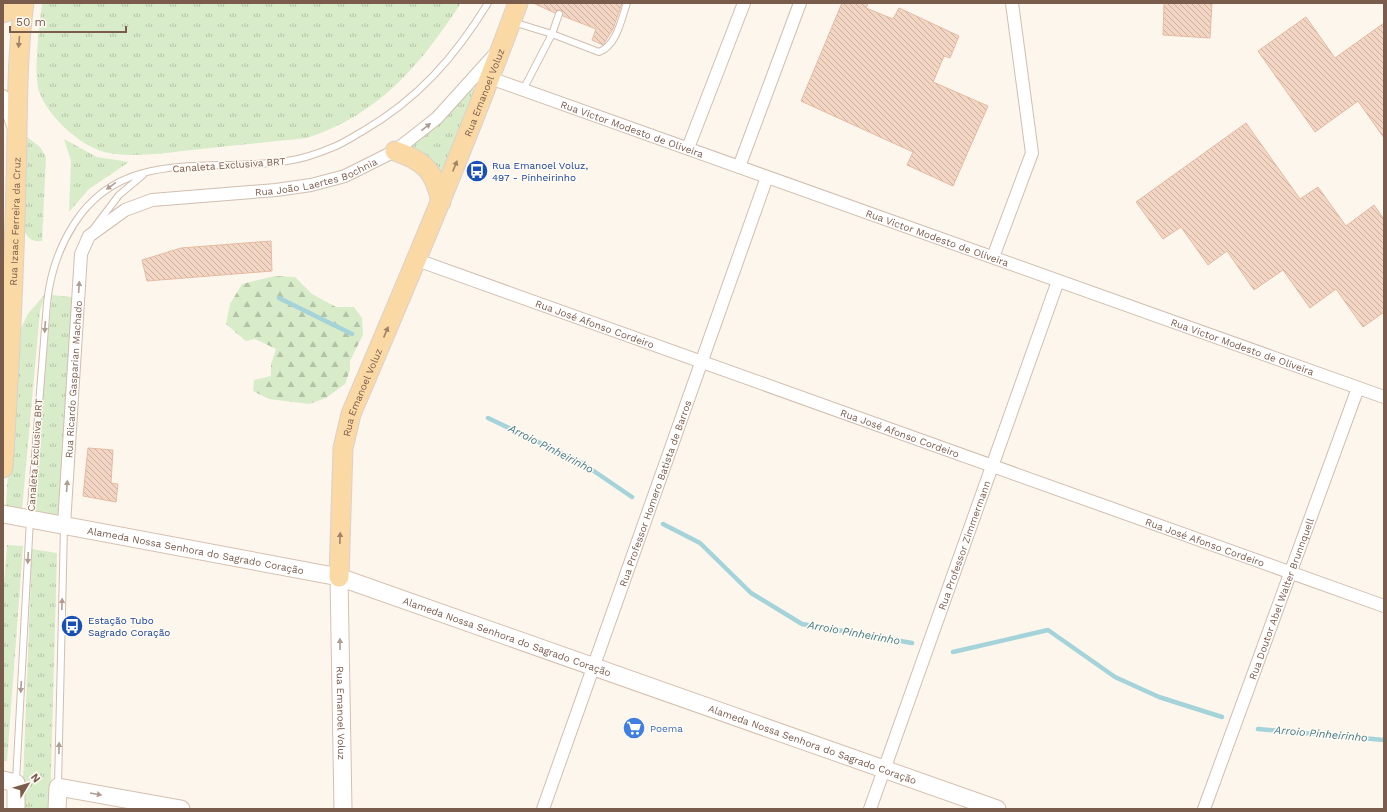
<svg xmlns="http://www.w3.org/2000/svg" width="1387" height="812" font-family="'Work Sans',sans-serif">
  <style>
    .grass { fill: url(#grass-tufts) }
    .forest { fill: url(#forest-firs) }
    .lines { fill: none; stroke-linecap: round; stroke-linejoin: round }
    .stream { stroke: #a5d3da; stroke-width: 4.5 }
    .building { fill: url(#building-back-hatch); stroke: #e6bba3 }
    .lane-casing { stroke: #d1beb0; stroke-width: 8 }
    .street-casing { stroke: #d1beb0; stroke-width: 14 }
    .secondary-casing { stroke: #d6c0b0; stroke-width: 19 }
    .primary-casing { stroke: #dad1cd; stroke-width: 21 }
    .lane { stroke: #fff; stroke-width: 6 }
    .street { stroke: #fff; stroke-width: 12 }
    .secondary { stroke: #fff; stroke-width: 17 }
    .primary { stroke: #fbd9a5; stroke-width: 19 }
    .oneway { fill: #a18267 }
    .oneway2 { fill: #af9d94 }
    .labels { text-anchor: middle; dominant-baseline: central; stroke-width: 3; stroke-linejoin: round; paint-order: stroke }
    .street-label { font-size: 10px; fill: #7a5c4d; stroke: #fffaf3 }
    .transit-label { font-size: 10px; fill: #164399; stroke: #fffaf3; text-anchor: start }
    .shop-label { font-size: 10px; fill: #366cbe; stroke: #fffaf3; text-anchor: start }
    .water-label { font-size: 11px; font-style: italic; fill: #437c86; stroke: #fffaf3 }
  </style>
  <defs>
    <pattern id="grass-tufts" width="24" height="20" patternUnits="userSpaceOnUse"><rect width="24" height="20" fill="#d8ecc9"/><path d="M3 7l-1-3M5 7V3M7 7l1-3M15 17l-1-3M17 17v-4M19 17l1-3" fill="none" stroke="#b4c2a5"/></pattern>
    <pattern id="forest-firs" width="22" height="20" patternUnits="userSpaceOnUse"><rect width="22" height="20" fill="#d8ecc9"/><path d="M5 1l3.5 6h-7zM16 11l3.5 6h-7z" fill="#b4c2a5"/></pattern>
    <pattern id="building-back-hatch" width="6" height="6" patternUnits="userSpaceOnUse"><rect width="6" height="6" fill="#f3d5c3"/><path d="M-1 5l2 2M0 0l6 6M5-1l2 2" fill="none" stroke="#cab0a1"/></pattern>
  </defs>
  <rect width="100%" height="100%" fill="#fdf6ec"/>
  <g class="grass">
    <path d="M42,3h419c-41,62 -81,111 -154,135 -39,4 -77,8 -115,12 -26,3 -67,9 -91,1 -24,-8 -54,-36 -62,-60 -6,-17 1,-68 3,-88z"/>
    <path d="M472,88l8,5 -38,94c-8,-22 -10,-31 -34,-39l32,-25z"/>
    <path d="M27,137l13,10 6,10 -4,84c-11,1 -15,-3 -19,-13z"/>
    <path d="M64,139l33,18 32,5 -40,27 -20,23 2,-51z"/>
    <path d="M45,294l-5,17 -18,199 -16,-4 10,-168 12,-24z"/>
    <path d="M52,295l28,3 -21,220 -27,-5z"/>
    <path d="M7,545l16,1 -16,215h-4v-164z"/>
    <path d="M32,549l25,4 -7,256h-28z"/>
  </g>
  <path class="forest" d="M275,276l20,1 17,17 24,13h18l8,11 1,17 -13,26v9l-5,14 -19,14 -17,6 -40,-5 -16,-8 1,-11 17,-4v-12l5,-15 -21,-10 -9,2 -20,-17 4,-20 12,-20z"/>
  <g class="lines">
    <g class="stream">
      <path d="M279,298l73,36"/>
      <path d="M488,418l94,45 50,34"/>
      <path d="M663,524l37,19 51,50 51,31 110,19"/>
      <path d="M953,652l95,-22 67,47 44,20 63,20"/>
      <path d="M1258,729l126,11"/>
    </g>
  </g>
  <g class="building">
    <path d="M533,3h89l-9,26 -10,16 -11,-5 4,-11 -33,-13 -2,-6h-3l-3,3z"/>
    <path d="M842,3h26l-2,5 27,11 6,-11 60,28 -9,22 -6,-2 -11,26 55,24 -35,80 -46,-21 6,-13 -112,-51z"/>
    <path d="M1164,3h48l-2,35 -47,-3z"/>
    <path d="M1306,17l29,41 49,-35v115l-26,-37 -43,31 -57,-81z"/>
    <path d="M1246,123l54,76 18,-12 28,39 28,-21 10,14v93l-21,15 -27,-38 -26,19 -27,-38 -29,20 -27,-39 -19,14 -27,-38 -18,12 -27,-37z"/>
    <path d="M271,241l1,30 -125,10 -5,-21 39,-12z"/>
    <path d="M88,448l25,2 -2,33 7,1 -2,18 -33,-6z"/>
  </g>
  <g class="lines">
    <g class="lane-casing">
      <g id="lane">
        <path d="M513,22l39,12 7,-20"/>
        <path d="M523,90l29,-56 47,18c18,-7 22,-32 28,-49"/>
        <path d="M94,228l25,-33 24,-20"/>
        <path d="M16,781l14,-262 17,-216c3,-29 11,-54 27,-79 49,-78 137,-51 213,-63 16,-2 35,-9 49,-15 9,-4 18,-10 27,-15 55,-32 92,-74 125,-128"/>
        <path d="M58,785l6,-259"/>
      </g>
    </g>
    <g class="street-casing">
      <g id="street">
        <path id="s1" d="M490,78l894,319"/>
        <path d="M3,96l10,30"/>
        <path d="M688,148l56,-145"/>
        <path d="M739,167l61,-164"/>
        <path d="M993,257l39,-104 -20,-150"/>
        <path id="s2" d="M417,260l967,346"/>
        <path id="s3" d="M64,525l17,-271 8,-18 36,-26 27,-10 124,-10 35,-5 34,-9 50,-25 42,-33 56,-62"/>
        <path id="s4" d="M543,809l224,-632"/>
        <path id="s5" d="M870,809l188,-528"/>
        <path id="s6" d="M1204,809l154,-421"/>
      </g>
    </g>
    <g class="secondary-casing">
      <g id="secondary">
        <path id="s7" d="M3,514l336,63 658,232"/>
        <path id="s8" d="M339,577l4,232"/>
        <path d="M3,780l13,3v26"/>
        <path d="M57,809l1,-22 123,22"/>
      </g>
    </g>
    <g class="primary-casing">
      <g id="primary">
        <path d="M3,13l10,-4 7,-6"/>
        <path d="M395,151c30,10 40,21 46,51"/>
        <path id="s9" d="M3,468c6,-96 11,-191 13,-287 2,-60 0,-119 8,-178"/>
        <path id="s10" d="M339,577l4,-129 8,-34c58,-136 116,-273 167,-411"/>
      </g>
    </g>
    <use href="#lane" class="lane"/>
    <use href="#street" class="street"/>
    <use href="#secondary" class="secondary"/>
    <use href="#primary" class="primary"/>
  </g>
  <defs><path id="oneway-solid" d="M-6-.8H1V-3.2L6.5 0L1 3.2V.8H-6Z"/></defs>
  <g class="oneway">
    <use href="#oneway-solid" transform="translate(19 42) rotate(95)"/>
    <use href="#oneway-solid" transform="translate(455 166) rotate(-68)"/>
    <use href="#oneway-solid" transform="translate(386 332) rotate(-67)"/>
    <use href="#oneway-solid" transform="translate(340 538) rotate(-88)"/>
  </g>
  <g class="oneway2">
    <use href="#oneway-solid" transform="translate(426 127) rotate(-38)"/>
    <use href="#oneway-solid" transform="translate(111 186) rotate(144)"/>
    <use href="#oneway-solid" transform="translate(79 287) rotate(-86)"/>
    <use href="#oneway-solid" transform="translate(45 327) rotate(94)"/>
    <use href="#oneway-solid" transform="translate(67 486) rotate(-86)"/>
    <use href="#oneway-solid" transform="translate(28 558) rotate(93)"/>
    <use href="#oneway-solid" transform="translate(62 604) rotate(-88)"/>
    <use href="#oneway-solid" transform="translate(340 644) rotate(-91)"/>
    <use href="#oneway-solid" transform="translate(21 687) rotate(93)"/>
    <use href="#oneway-solid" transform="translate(59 748) rotate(-89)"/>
    <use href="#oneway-solid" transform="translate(96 794) rotate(10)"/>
  </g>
  <defs>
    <g id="bus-disc" transform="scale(1.15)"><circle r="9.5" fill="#1a4fb4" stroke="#fffaf3"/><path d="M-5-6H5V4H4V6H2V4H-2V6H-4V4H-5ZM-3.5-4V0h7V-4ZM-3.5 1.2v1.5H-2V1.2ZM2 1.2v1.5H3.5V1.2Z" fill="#fff"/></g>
    <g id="supermarket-disc" transform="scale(1.15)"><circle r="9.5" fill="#3f7fe0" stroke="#fffaf3"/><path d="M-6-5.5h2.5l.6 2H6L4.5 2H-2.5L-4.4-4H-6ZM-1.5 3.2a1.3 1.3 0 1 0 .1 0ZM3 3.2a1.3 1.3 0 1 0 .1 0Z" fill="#fff"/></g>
  </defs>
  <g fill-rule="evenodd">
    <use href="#bus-disc" x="477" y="171"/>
    <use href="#bus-disc" x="72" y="626"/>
    <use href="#supermarket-disc" x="634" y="728"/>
  </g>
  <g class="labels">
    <g class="street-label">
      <text stroke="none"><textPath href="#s10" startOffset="512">Rua Emanoel Voluz</textPath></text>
      <text stroke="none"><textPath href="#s1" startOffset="151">Rua Victor Modesto de Oliveira</textPath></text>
      <text transform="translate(229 165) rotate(-4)">Canaleta Exclusiva BRT</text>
      <text stroke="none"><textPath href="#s3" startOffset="531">Rua João Laertes Bochnia</textPath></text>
      <text stroke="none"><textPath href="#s9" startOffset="247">Rua Izaac Ferreira da Cruz</textPath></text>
      <text stroke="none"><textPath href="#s1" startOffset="475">Rua Victor Modesto de Oliveira</textPath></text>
      <text stroke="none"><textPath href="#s2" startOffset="189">Rua José Afonso Cordeiro</textPath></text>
      <text stroke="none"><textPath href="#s1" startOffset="799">Rua Victor Modesto de Oliveira</textPath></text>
      <text stroke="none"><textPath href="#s3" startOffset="146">Rua Ricardo Gasparian Machado</textPath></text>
      <text stroke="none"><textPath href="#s10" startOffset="188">Rua Emanoel Voluz</textPath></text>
      <text stroke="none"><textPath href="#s2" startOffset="513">Rua José Afonso Cordeiro</textPath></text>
      <text transform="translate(35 455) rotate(-86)">Canaleta Exclusiva BRT</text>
      <text stroke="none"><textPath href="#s4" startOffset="335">Rua Professor Homero Batista de Barros</textPath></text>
      <text stroke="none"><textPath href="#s2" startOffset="837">Rua José Afonso Cordeiro</textPath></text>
      <text stroke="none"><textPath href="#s5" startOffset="280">Rua Professor Zimmermann</textPath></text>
      <text stroke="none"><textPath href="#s7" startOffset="196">Alameda Nossa Senhora do Sagrado Coração</textPath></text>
      <text stroke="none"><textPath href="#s6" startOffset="224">Rua Doutor Abel Walter Brunnquell</textPath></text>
      <text stroke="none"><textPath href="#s7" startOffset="520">Alameda Nossa Senhora do Sagrado Coração</textPath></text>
      <text stroke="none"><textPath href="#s8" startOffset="136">Rua Emanoel Voluz</textPath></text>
      <text stroke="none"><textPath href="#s7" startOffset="844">Alameda Nossa Senhora do Sagrado Coração</textPath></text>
    </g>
    <g class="transit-label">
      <text x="492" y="165">Rua Emanoel Voluz,<tspan x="492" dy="12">497 - Pinheirinho</tspan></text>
      <text x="88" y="620">Estação Tubo<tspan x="88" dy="12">Sagrado Coração</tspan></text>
    </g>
    <g class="shop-label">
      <text x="650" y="728">Poema</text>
    </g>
    <g class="water-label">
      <text transform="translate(551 449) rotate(27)">Arroio Pinheirinho</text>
      <text transform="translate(854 633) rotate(10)">Arroio Pinheirinho</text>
      <text transform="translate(1321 734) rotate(5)">Arroio Pinheirinho</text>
    </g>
  </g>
  <rect width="1387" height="812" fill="none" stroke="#7a5c4d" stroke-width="8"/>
  <g transform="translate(28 784) rotate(52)" stroke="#fffaf3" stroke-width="3" paint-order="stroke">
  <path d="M0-3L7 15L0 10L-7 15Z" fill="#7a5c4d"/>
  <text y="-6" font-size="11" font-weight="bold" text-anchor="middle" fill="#7a5c4d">N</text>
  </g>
  <path d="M10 26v6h116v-6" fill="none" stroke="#7a5c4d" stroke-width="2"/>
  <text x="16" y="26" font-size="12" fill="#7a5c4d" stroke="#fffaf3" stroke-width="3" paint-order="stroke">50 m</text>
</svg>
